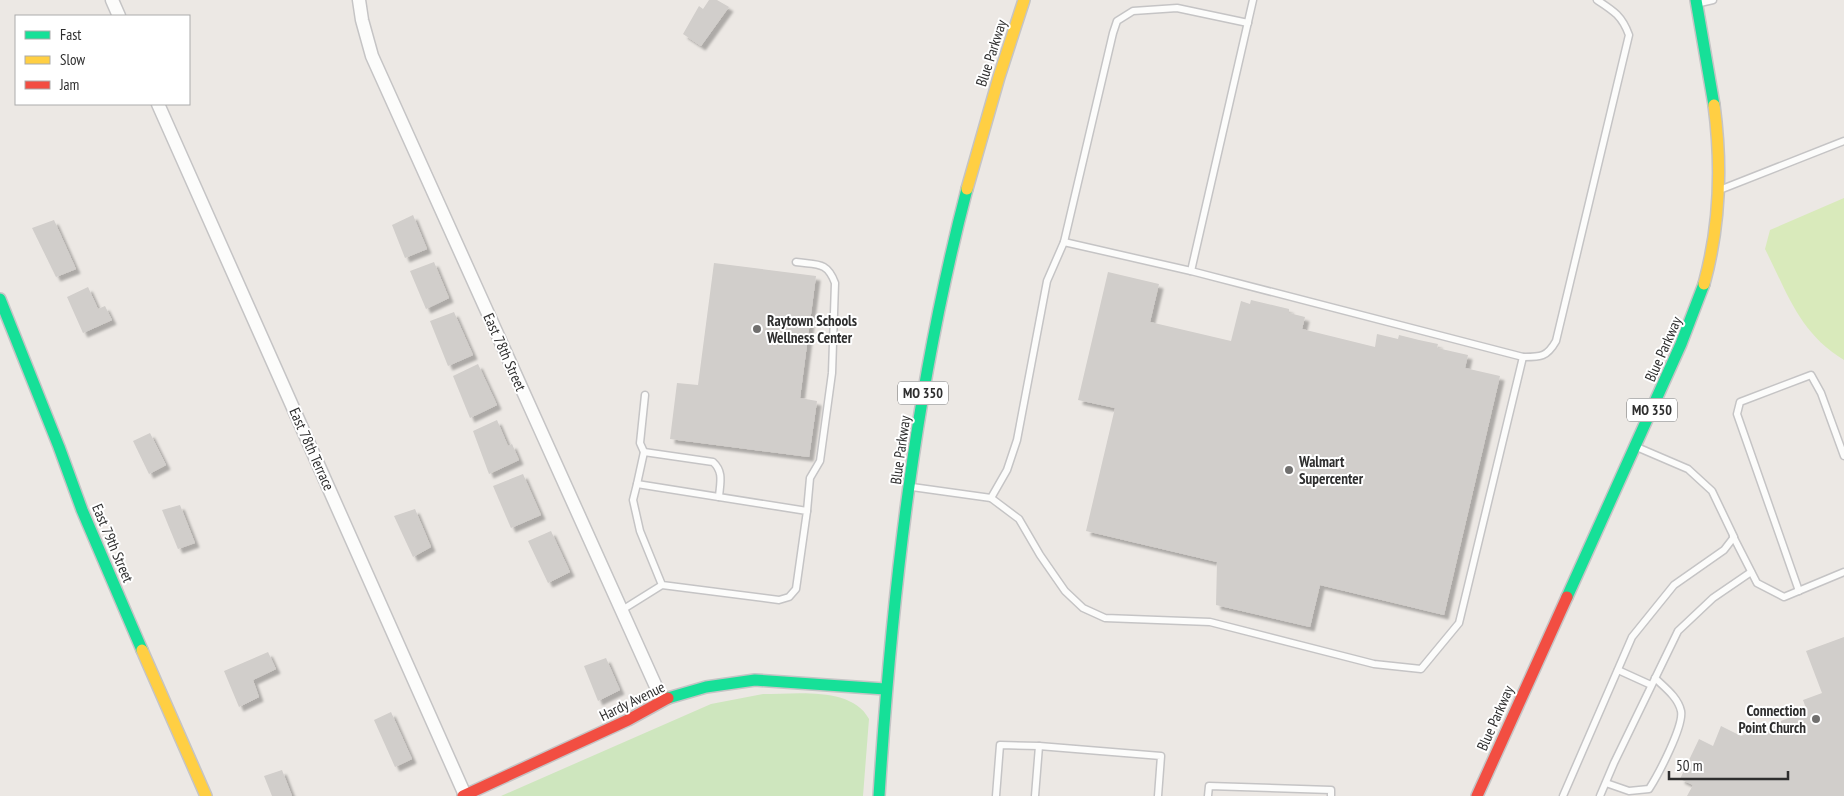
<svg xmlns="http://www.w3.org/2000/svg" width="1844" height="796" font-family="'PT Sans Narrow',sans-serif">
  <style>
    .green { fill: #cee6be }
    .pitch { fill: #d9eabb }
    .building { fill: #d1cecb; filter: url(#shadow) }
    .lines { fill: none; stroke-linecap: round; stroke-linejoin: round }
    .lane-casing { stroke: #c5c4c5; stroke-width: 9 }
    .street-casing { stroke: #c5c4c5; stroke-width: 15 }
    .fast-casing { stroke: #c5c4c5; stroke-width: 14 }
    .slow-casing { stroke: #c5c4c5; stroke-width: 14 }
    .jam-casing { stroke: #c5c4c5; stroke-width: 14 }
    .lane { stroke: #fcfcfb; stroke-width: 6 }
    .street { stroke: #fcfcfb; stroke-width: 12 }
    .fast { stroke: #16e098; stroke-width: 11 }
    .slow { stroke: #ffcf43; stroke-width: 11 }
    .jam { stroke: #f24e42; stroke-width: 11 }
    .poi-dot { fill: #706f6e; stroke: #fff; stroke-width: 2 }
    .labels { text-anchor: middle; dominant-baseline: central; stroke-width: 4; stroke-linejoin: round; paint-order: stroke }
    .shield { fill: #fff; stroke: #6d6d6d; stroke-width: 1 }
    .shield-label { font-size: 14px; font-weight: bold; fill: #2e2e2e }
    .street-label { font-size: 15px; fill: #2e2e2e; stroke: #fff }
    .poi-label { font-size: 15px; font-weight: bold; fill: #2e2e2e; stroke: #fff; text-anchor: start }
  </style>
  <defs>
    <filter id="shadow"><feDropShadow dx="4.5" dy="4.5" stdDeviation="1" flood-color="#0004"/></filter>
  </defs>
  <rect width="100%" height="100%" fill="#ece8e4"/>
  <path class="green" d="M763,694c32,0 89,-8 106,25l-6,77h-362l210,-92z"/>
  <path class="pitch" d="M1844,198v162c-45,-27 -57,-68 -79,-111l5,-19z"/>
  <g class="building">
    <path d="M709,0h8l12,7 -28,39 -18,-12 16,-28 4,3z"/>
    <path d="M413,215l14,34 -22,9 -13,-33z"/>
    <path d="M54,220l22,49 -20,8 -24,-49z"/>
    <path d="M434,262l15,36 -23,11 -16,-38z"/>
    <path d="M714,263l102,13 -16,122 17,3 -8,56 -139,-18 7,-56 21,2z"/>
    <path d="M1108,272l51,12 -9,38 81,19 10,-40 9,3 1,-4 38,9v4l16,4 -3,12 73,18 2,-13 21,5 1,-4 20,5 19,4 -1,4 31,7 -3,13 35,8 -56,239 -124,-30 -10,42 -94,-22 1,-43 -131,-31 29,-123 -37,-8z"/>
    <path d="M88,287l10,22 7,-3 7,14 -29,13 -16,-36z"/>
    <path d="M454,312l19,43 -25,11 -18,-45z"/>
    <path d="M478,364l19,41 -27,13 -17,-42z"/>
    <path d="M497,420l11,26 4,-2 7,16 -30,14 -16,-43z"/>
    <path d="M150,433l16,32 -17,9 -16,-33z"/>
    <path d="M523,474l18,41 -30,13 -18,-42z"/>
    <path d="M180,505l15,38 -17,6 -16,-39z"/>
    <path d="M415,509l16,38 -18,10 -19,-41z"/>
    <path d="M551,531l19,41 -22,11 -20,-42z"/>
    <path d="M1844,637v159h-157l6,-11 -13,-6 19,-40 14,7 8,-20 20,10 66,-25 -4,-11 19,-7 -16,-42z"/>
    <path d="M268,652l8,17 -23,11 6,17 -20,10 -15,-36z"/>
    <path d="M606,658l14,32 -22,11 -14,-35z"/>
    <path d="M391,712l21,47 -17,8 -21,-47z"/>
    <path d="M282,770l10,26h-20l-8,-20z"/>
  </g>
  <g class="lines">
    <g class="lane-casing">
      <g id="lane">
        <path d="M1700,3l13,-3"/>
        <path d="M1722,189l122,-48"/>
        <path d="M1064,242l127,29 332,86c18,0 24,0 33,-16l73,-306c-7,-19 -15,-24 -32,-35"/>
        <path d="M796,262c21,3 31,-1 39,21l-3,90 -12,88 -10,17 -3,33"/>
        <path d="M1191,271l62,-271"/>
        <path d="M644,452l-4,-9 5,-48"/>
        <path d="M637,484l7,-32 69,10c11,10 7,21 6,35"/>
        <path d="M912,487l79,11 16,-28 10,-30 30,-159 17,-39 49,-209 4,-12 16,-10 44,-3 71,15"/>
        <path d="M991,498l28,21 21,36 25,36 18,17 22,10 105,4 164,42 47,5 38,-46 64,-266"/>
        <path d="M1733,536l24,47 27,14 60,-25"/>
        <path d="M1799,591l-62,-177 3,-12 71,-27 10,18 23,63"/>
        <path d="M622,610l40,-25 -22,-54 -7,-31 4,-16 170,27 -11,78 -7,8 -10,3 -117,-15"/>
        <path d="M1618,670l33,15"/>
        <path d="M1606,783l23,8 20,-2c9,-14 35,-63 32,-78 -3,-14 -17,-24 -26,-33"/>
        <path d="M996,796l4,-51 39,1"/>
        <path d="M1035,796l4,-50 122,10 -3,40"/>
        <path d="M1208,796l1,-10 122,4v6"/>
        <path d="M1563,796l69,-159 42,-52 50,-35 10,-13 -22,-46 -24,-22 -49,-21"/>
        <path d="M1600,796l14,-33 64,-132 35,-33 38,-26"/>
      </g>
    </g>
    <g class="street-casing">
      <g id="street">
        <path d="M112,0l7,16"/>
        <path d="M359,0l3,20 10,36 290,644"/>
        <path d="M158,104l307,691"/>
      </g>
    </g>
    <g class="fast-casing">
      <g id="fast">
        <path d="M1696,0l18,105"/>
        <path d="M0,299l59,148 23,63 60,140"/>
        <path d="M1567,597l114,-253 23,-60"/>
        <path d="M668,698l38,-11 49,-7 130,9"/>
        <path d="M879,796c13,-204 36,-408 88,-607"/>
      </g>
    </g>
    <g class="slow-casing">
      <g id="slow">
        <path d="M967,189l32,-112 25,-77"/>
        <path d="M1704,284c16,-58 18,-119 10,-179"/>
        <path d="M142,650l64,146"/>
      </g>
    </g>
    <g class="jam-casing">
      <g id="jam">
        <path d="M463,796l165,-76 40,-22"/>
        <path d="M1477,796l90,-199"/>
      </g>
    </g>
    <use href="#lane" class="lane"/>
    <use href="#street" class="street"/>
    <use href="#fast" class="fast"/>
    <use href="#slow" class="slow"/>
    <use href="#jam" class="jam"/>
  </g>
  <g class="poi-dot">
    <circle cx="757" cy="329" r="5"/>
    <circle cx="1289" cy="470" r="5"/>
    <circle cx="1816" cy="719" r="5"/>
  </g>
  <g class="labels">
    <g class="shield">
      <rect x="898" y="381.5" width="50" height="23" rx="4"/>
      <rect x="1627" y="398.5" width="50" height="23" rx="4"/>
    </g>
    <g class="shield-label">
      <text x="923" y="393">MO 350</text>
      <text x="1652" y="410">MO 350</text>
    </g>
    <g class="street-label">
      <text transform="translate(991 53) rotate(-72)">Blue Parkway</text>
      <text transform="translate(1663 349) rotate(-66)">Blue Parkway</text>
      <text transform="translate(505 352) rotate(66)">East 78th Street</text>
      <text transform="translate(312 449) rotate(66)">East 78th Terrace</text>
      <text transform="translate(900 450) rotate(-82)">Blue Parkway</text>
      <text transform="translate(113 543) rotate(67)">East 79th Street</text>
      <text transform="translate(632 701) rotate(-26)">Hardy Avenue</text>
      <text transform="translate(1495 718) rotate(-66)">Blue Parkway</text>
    </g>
    <g class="poi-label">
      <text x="767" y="320">Raytown Schools<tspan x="767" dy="17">Wellness Center</tspan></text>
      <text x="1299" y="461">Walmart<tspan x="1299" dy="17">Supercenter</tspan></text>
      <text x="1806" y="710" text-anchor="end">Connection<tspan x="1806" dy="17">Point Church</tspan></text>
    </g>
  </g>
  <rect x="15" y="15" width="175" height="90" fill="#ffffff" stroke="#ababab"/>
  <rect x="25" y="31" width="25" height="8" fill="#16e098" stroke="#ababab"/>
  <text x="60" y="40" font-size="15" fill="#2e2e2e">Fast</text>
  <rect x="25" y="56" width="25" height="8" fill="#ffcf43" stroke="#ababab"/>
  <text x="60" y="65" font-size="15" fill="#2e2e2e">Slow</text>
  <rect x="25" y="81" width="25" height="8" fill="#f24e42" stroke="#ababab"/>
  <text x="60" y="90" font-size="15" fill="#2e2e2e">Jam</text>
  <path d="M1669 771v8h119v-8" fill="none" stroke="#2e2e2e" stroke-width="2.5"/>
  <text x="1676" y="771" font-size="15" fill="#2e2e2e" stroke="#ffffff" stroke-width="4" paint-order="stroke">50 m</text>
</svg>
